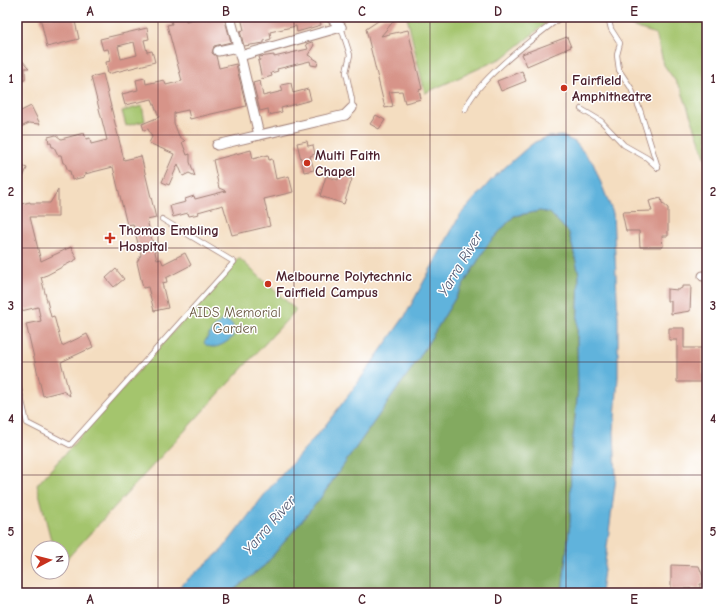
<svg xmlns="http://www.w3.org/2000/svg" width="724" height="610" font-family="'Comic Neue',sans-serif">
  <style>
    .green { fill: #a4c56d; stroke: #77724c }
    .forest { fill: #83aa60; stroke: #666446 }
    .water { fill: #60b3dc; stroke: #556984 }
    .building { fill: #d79489; fill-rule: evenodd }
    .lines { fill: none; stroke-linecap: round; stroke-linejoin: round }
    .lane-casing { stroke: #9f7e76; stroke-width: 6 }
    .street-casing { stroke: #9f7e76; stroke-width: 11 }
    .lane { stroke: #fff; stroke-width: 4.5 }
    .street { stroke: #fff; stroke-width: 9 }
    .grid { fill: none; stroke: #4a1f2b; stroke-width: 1; stroke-opacity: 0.55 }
    .poi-dot { fill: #c8321e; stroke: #fff; stroke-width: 1.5 }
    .labels { text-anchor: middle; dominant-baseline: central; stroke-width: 3; stroke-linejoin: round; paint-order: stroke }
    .poi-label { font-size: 14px; font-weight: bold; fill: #4a1f2b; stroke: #fff; text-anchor: start }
    .park-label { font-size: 14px; fill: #6a5942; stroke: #fff }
    .water-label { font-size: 15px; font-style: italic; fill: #535a72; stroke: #fff }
    .neatline { fill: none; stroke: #4a1f2b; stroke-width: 1.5 }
    .grid-label { font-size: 13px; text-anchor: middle; font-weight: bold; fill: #4a1f2b }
  </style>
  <rect width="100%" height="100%" fill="#fff"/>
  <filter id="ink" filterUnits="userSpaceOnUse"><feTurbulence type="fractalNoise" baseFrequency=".025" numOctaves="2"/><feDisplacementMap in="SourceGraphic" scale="8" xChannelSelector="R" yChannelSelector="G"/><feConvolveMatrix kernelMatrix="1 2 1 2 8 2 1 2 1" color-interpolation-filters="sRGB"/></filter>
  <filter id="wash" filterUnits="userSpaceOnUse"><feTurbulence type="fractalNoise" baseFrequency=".012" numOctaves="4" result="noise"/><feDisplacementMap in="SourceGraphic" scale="16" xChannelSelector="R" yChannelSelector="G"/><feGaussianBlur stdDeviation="0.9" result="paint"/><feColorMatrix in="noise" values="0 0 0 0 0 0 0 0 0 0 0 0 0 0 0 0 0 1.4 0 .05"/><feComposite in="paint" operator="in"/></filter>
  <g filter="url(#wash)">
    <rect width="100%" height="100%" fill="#f4ddc0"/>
    <g class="green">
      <path d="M407,17h147l-50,40 -79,36z"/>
      <path d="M623,17h84v145l-26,-73 -17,-24 -8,-31 -25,-8z"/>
      <path d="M142,106l3,15 -19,5 -4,-15z"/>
      <path d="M239,258l57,52 -234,254v-16h-9l-16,-63z"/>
    </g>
    <path class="forest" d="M540,211l10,2 19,20 10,41 -2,67 1,49 -7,65 -1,67 -8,71h-332l35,-28 54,-65 100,-142 69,-114 26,-28z"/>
    <g class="water">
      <path d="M562,136l13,6 18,21 20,50 5,104v60l-4,55 2,46 -15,115h-39l8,-71 1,-67 7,-65 -1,-49 2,-67 -10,-41 -19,-20 -10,-2 -26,5 -26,28 -69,114 -100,142 -54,65 -35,28h-58l50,-43 46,-60 56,-63 30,-39 51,-72 55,-101 34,-38 33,-29 8,-6 13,-5z"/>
      <path d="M222,320c11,1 14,7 10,18 -8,6 -19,14 -28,5l8,-13z"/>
    </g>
    <g id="blocks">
      <g class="building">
        <path d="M40,17h34l5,22 -32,8z"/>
        <path d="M170,17h15l1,4 15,-4h23l7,25 -17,4 -2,7 4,3 3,12 17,-4 10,42 -56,13 -2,-9 -14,3v10l5,13 6,5 -3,1 5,13 3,-1v8l5,14 -6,-3 -6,3 -5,-12 -9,21 -7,-3 12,-28 -25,-11 3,-6 -4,-8 -4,1 -2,-6 17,-7 -7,-18 -27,6 -3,-11 16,-4 -2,-10 9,-2 1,6 18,-4 2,5 16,-4 -15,-56 5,-1z"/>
        <path d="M241,17h78l2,8 -24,7 -1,-6 -26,6 1,7 -7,2v2l-20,3 -4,-15 4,-1z"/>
        <path d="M384,17h13l-16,19 27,-6 14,59 -3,1 2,9 -16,4 -3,-12 -13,1 4,14 -8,2 -19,-79z"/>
        <path d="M147,28l2,11 -5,1 3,12 5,-1 3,11 -47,12 -2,-12 5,-1 -3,-12 -5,1 -3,-11zM134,42l3,13 -16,4 -3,-13z"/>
        <path d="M567,37l4,10 -44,19 -5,-12z"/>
        <path d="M312,42l2,3 -6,10 10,6 -1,5 -6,-1 -1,-4 -33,8 1,2 -7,2 1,3 -10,3 -4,-18 2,-1 -1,-3 15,-2v2l34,-8 -2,-5z"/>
        <path d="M17,55l12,13h-4v12l-8,1z"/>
        <path d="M522,71l4,10 -25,10 -4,-10z"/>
        <path d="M103,74l21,86 17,-4 15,62 -9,2 10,40 4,-1 2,5 22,-11 6,12 -25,13 1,4 -5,1 6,25 -14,3 -6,-24 -5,1 -6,-26 4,-7 -8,-31 -6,1 -14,-58 -28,7 -1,3 -12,3 -2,-9h-2l-3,-8h-2l-2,-8h-3l-4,-8h-2l-1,-4h-2l-1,-6 8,-2 5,4 23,-6 2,6 4,-1 1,6 16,-4 -16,-63z"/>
        <path d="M260,81l3,15 20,-5 -2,-6 10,-2 2,10 15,-4 3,11 -30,8 1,4 -13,3 -1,-6 -8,2 -7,-28z"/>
        <path d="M31,106l9,18 -11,-1 -12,6v-16z"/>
        <path d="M376,115l9,5 -6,9 -9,-5z"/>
        <path d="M307,141l1,5 5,-1 2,9 -5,2 4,14 -10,2 -7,-29z"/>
        <path d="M251,150l2,9 15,-4 1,5 3,-1 4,20 13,-3 4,16 -29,7 6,27 -38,9 -9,-30 -25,7 1,2 -10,2 -1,-3 -15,4 -3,-11 16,-4 -1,-3 9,-3 1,3 31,-8 -7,-3 -6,-28z"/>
        <path d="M17,164l10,4 -10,24z"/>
        <path d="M339,175l13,4 -8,25 -24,-8 6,-20 12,4z"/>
        <path d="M58,190v27h-28l11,44 30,-14 6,12 -30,16 -6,2 10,40 3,-1 8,30 25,-12 6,13 -32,15 9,34 -7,-5 -20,5 -17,-72 15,-3 -3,-14 -17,4 -4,-16v-90l13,-3v1h20z"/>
        <path d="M661,198l1,5 6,5v28h-6l1,11h-23l-1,-16h-13l-4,-19 30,-1 -3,-10z"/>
        <path d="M116,269l8,10 -10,8 -8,-9z"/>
        <path d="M682,286h9l-1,25 -19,3v-13h-4v-12l11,1 4,-2z"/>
        <path d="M669,328h15v20h19v34h-26v-42h-8z"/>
        <path d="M671,565l28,1 4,11v7h-3v4l-29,2z"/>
      </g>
    </g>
  </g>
  <g filter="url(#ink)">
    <use href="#blocks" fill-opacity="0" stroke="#9f7e76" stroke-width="1"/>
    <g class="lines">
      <g class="lane-casing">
        <g id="lane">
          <path d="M608,17l3,12 9,14 -3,12 2,15 12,18 9,22 18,58"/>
          <path d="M341,27l9,28 -4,17 6,28v8"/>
          <path d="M581,109l20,12 23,24 23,13 10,9"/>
          <path d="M465,110c10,-29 70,-73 96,-93"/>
          <path d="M17,380l10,43 43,22 164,-183 -72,-43"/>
        </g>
      </g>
      <g class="street-casing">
        <g id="street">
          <path d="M230,17l9,33"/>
          <path d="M330,17l11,10"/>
          <path d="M218,51l14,-3 7,2 20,85"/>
          <path d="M240,56l101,-29"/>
          <path d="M217,145l128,-30 7,-7"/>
          <path d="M703,276h4"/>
        </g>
      </g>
      <use href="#lane" class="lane"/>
      <use href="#street" class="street"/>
    </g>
  </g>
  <path class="grid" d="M158,17v576M294,17v576M430,17v576M566,17v576M17,135h690M17,248h690M17,362h690M17,475h690"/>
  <g class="poi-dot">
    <circle cx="564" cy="88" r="4"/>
    <circle cx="307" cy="163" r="4"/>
    <path d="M108 232h4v4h4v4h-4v4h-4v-4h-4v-4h4z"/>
    <circle cx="268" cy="284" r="4"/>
  </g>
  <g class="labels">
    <g class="poi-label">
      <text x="572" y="80">Fairfield<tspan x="572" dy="16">Amphitheatre</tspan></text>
      <text x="315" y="155">Multi Faith<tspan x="315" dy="16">Chapel</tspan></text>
      <text x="119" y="230">Thomas Embling<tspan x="119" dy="16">Hospital</tspan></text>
      <text x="276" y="276">Melbourne Polytechnic<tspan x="276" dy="16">Fairfield Campus</tspan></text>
    </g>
    <g class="park-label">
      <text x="235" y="312">AIDS Memorial<tspan x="235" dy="16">Garden</tspan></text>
    </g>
    <g class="water-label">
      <text transform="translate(460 264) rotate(-59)">Yarra River</text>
      <text transform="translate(269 525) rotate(-49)">Yarra River</text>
    </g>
  </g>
  <rect width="724" height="610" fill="none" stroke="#fff" stroke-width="44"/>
  <g transform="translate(50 560) rotate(83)"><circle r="19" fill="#ffffff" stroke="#b7a5aa"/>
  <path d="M0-3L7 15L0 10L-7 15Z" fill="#c8321e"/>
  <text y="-6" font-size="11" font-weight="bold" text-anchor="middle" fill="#4a1f2b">N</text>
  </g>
  <rect x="22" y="22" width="680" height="566" class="neatline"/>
  <g class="grid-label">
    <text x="90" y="16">A</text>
    <text x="226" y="16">B</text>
    <text x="362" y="16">C</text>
    <text x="498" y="16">D</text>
    <text x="634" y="16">E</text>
    <text x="11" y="83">1</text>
    <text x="713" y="83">1</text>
    <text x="11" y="196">2</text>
    <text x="713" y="196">2</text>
    <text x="11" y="310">3</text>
    <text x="713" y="310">3</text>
    <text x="11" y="423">4</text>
    <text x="713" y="423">4</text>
    <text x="11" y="536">5</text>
    <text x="713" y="536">5</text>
    <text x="90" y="604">A</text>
    <text x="226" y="604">B</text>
    <text x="362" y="604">C</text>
    <text x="498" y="604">D</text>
    <text x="634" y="604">E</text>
  </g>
</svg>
